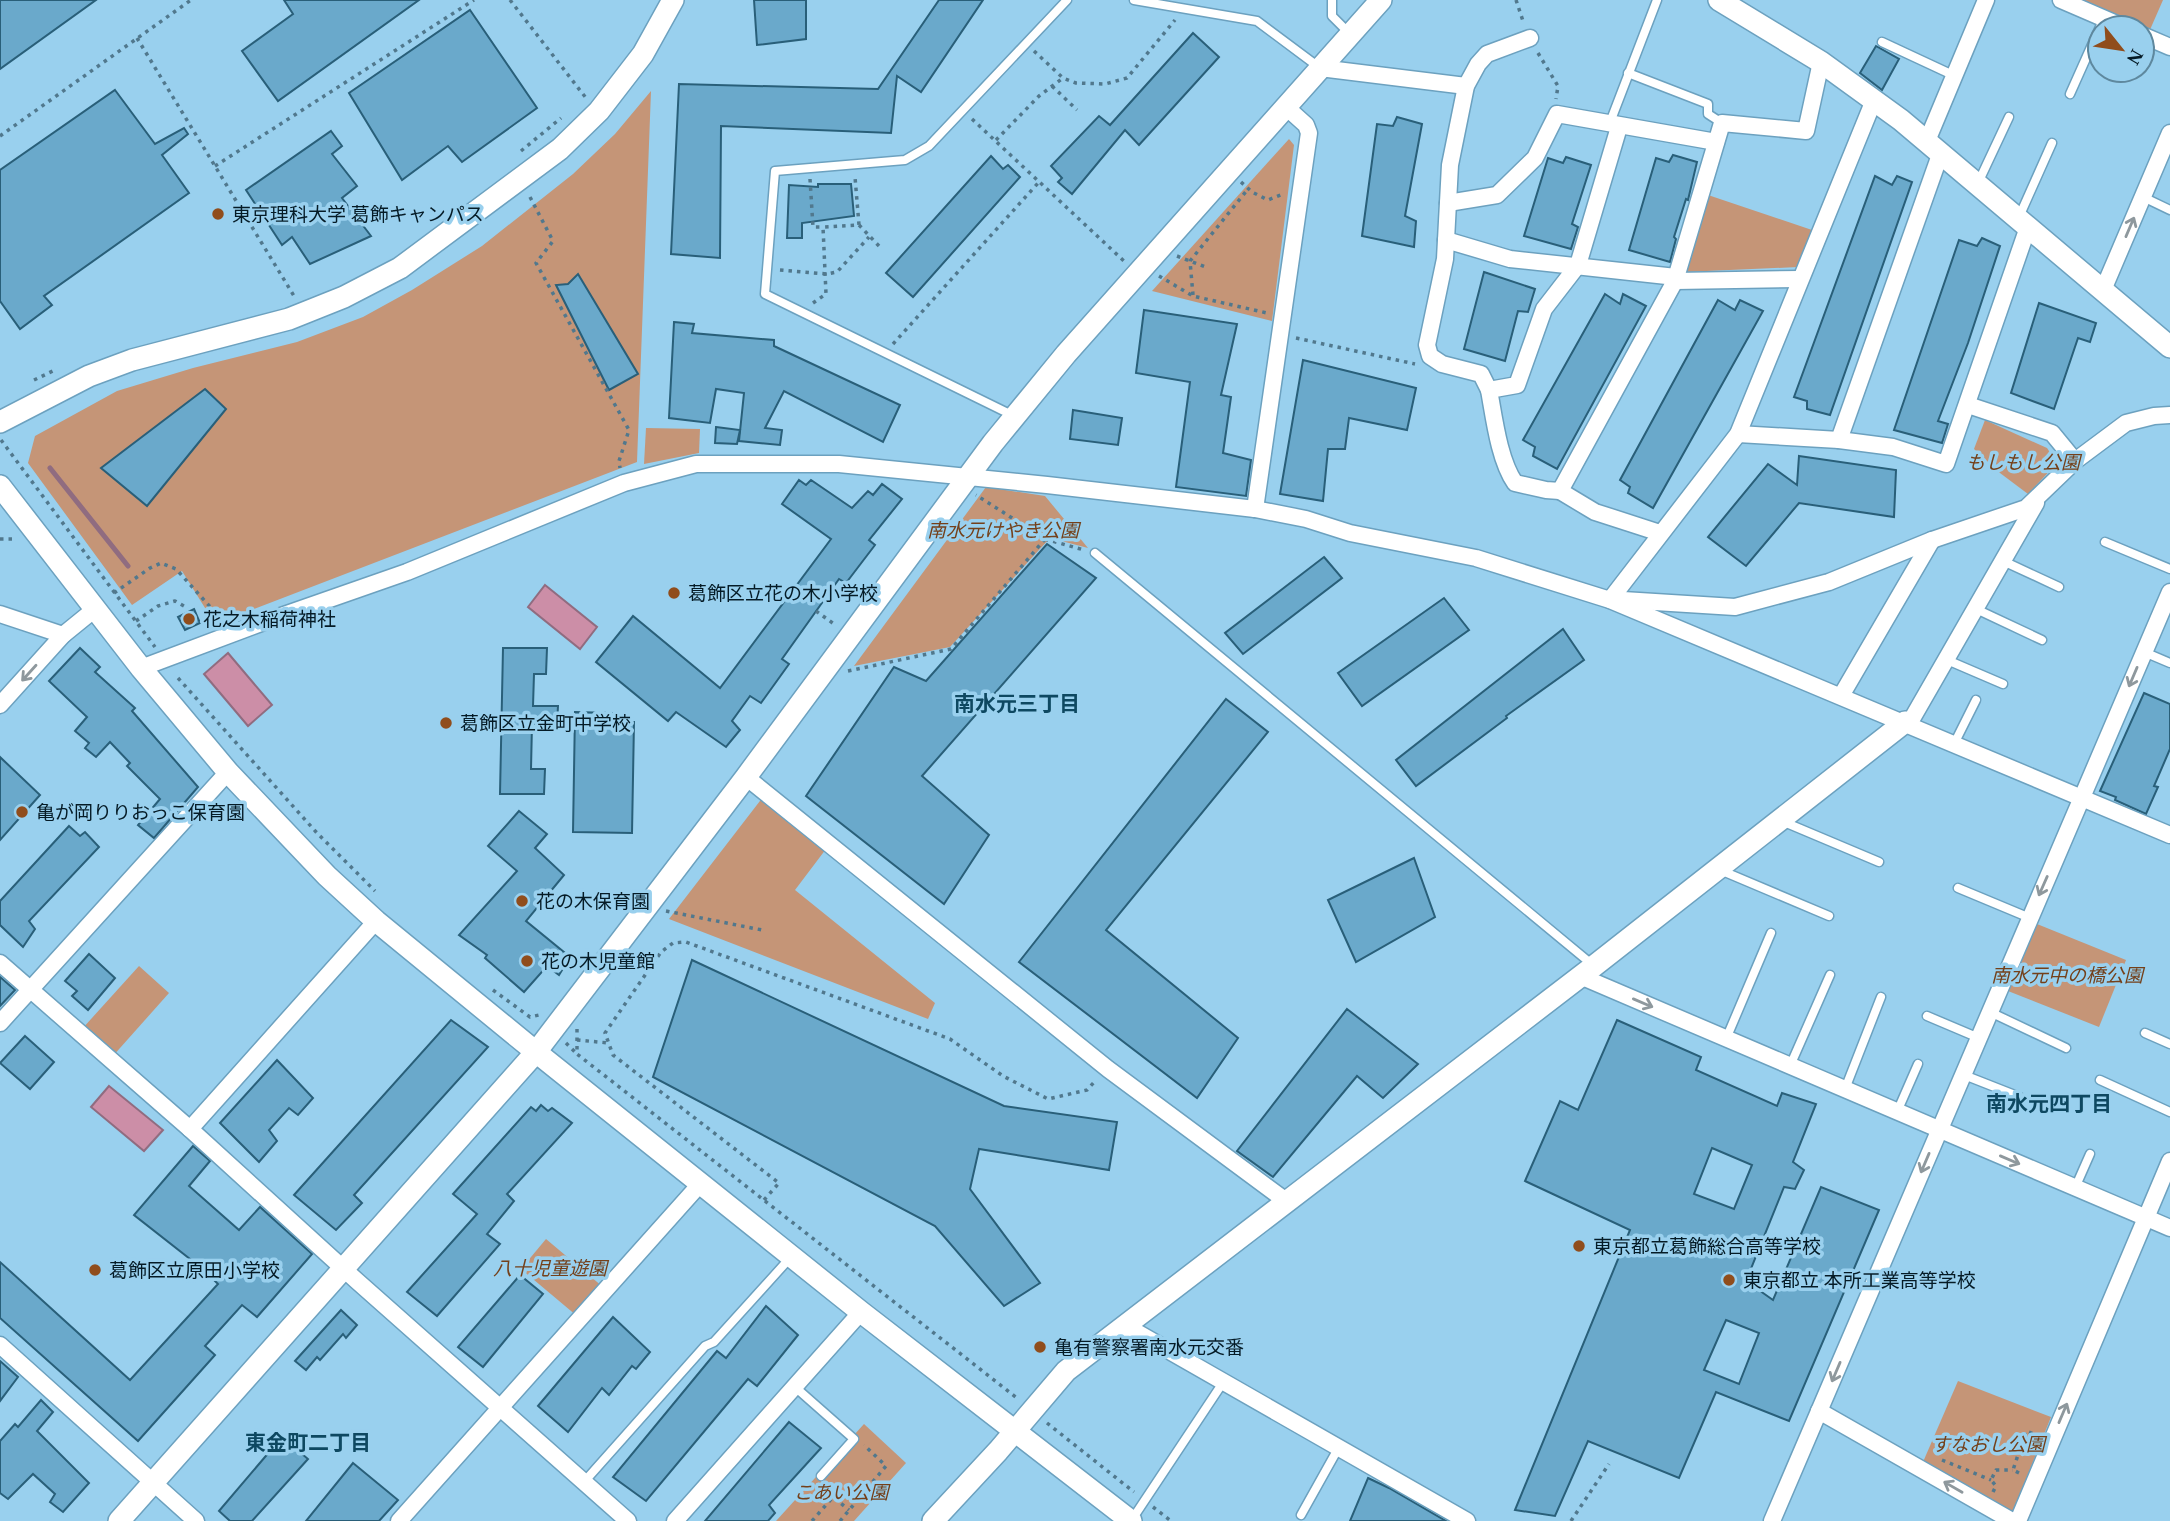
<svg xmlns="http://www.w3.org/2000/svg" width="2170" height="1521" font-family="'Times New Roman','Noto Sans JP',serif">
  <style>
    .green { fill: #c59577 }
    .water { fill: #cc8ea7; stroke: #906c80; stroke-width: 2 }
    .lines { fill: none; stroke-linecap: round; stroke-linejoin: round }
    .stream { stroke: #906c80; stroke-width: 5 }
    .building { fill: #6aa9cb; stroke: #295f79; stroke-width: 2; fill-rule: evenodd }
    .lane-casing { stroke: #6ca1bf; stroke-width: 11 }
    .street-casing { stroke: #6ca1bf; stroke-width: 19 }
    .secondary-casing { stroke: #6ca1bf; stroke-width: 24 }
    .path { stroke: #51788d; stroke-width: 3.5; stroke-dasharray: 3.5 5; stroke-linecap: butt }
    .lane { stroke: #fff; stroke-width: 8 }
    .street { stroke: #fff; stroke-width: 16 }
    .secondary { stroke: #fff; stroke-width: 21 }
    .oneway { stroke: #8e989d }
    .poi-dot { fill: #904d1c; stroke: #99d0ee; stroke-width: 2.5 }
    .labels { text-anchor: middle; dominant-baseline: central; stroke-width: 7; stroke-linejoin: round; paint-order: stroke }
    .poi-label { font-size: 19px; fill: #051b26; stroke: #99d0ee; text-anchor: start }
    .park-label { font-size: 19px; font-style: italic; fill: #74401a; stroke: #99d0ee }
    .neighbourhood-label { font-size: 21px; font-weight: bold; fill: #0e4861; stroke: #99d0ee }
  </style>
  <rect width="100%" height="100%" fill="#99d0ee"/>
  <g class="green">
    <path d="M2072,0h91l-14,32z"/>
    <path d="M651,91l-14,371 -422,162 -33,-53 -50,34 -104,-142 7,-27 82,-45 76,-23 104,-26 66,-25 49,-27 70,-44 91,-72 42,-40z"/>
    <path d="M1289,139l5,6 -22,176 -120,-30z"/>
    <path d="M1708,195l104,35 -14,37 -114,5z"/>
    <path d="M1985,420l62,28 10,15 -29,31 -28,-21 -26,-24z"/>
    <path d="M646,428l54,1 -1,24 -55,11z"/>
    <path d="M986,487l59,9 43,52 -38,-10 -100,109 -96,19z"/>
    <path d="M763,797l63,52 -31,41 140,113 -7,16 -259,-100z"/>
    <path d="M2037,924l89,36 -27,67 -91,-36z"/>
    <path d="M139,966l30,27 -57,64 -30,-28z"/>
    <path d="M546,1239l57,48 -26,29 -56,-47z"/>
    <path d="M1958,1381l93,36 -39,97 -89,-52z"/>
    <path d="M864,1424l42,39 -52,58h-78z"/>
  </g>
  <g class="water">
    <path d="M545,585l52,42 -17,22 -52,-42z"/>
    <path d="M228,653l44,52 -24,21 -44,-52z"/>
    <path d="M109,1086l54,44 -19,21 -53,-44z"/>
  </g>
  <g class="lines">
    <path class="stream" d="M50,468l78,98"/>
  </g>
  <g class="building">
    <path d="M0,0h96l-96,69z"/>
    <path d="M284,0h135l-141,101 -36,-50 51,-37z"/>
    <path d="M754,0h52v39l-49,6z"/>
    <path d="M939,0h44l-62,92 -24,-16 -6,57 -170,-7 -1,132 -49,-4 8,-170 199,5z"/>
    <path d="M470,10l67,98 -75,54 -14,-16 -46,34 -53,-87z"/>
    <path d="M1193,33l26,24 -80,88 -14,-15 -53,64 -14,-12 4,-4 -11,-12 48,-50 11,9z"/>
    <path d="M1876,46l23,13 -17,31 -22,-17z"/>
    <path d="M115,90l40,54 29,-16 4,6 -26,21 27,38 -145,103 8,9 -32,24 -20,-28v-131z"/>
    <path d="M1397,117l25,7 -17,92 11,5 -2,26 -52,-11 15,-112 16,2z"/>
    <path d="M331,131l11,15 -10,8 25,32 -15,12 29,38 -61,28 -18,-27 -10,8 -36,-55z"/>
    <path d="M1673,155l24,7 -9,38 -2,-1 -12,38 2,2 -6,23 -41,-12 27,-92 13,4z"/>
    <path d="M991,156l12,13 5,-4 12,12 -107,120 -27,-24z"/>
    <path d="M1566,157l25,8 -19,59 6,3 -7,22 -47,-13 24,-78 15,5z"/>
    <path d="M1875,176l17,9 5,-9 15,6 -82,233 -23,-6v-8l-13,-4z"/>
    <path d="M818,184h33l3,32 -52,7v15h-15l2,-53 29,2z"/>
    <path d="M1982,238l18,8 -32,97 -30,78 10,3 -6,19 -48,-13 65,-190 18,6z"/>
    <path d="M1484,272l51,17 -7,23 -10,-1 -13,50 -41,-12z"/>
    <path d="M578,274l60,100 -29,16 -53,-105 12,-1z"/>
    <path d="M1605,294l15,10 3,-10 23,12 -89,163 -24,-13 2,-9 -12,-7z"/>
    <path d="M1718,300l17,10 5,-10 23,11 -110,197 -25,-15 2,-6 -10,-7z"/>
    <path d="M2039,303l57,20 -6,19 -12,-4 -24,71 -43,-16z"/>
    <path d="M1144,310l93,14 -16,71 10,2 -8,56 28,7 -5,36 -70,-9 14,-105 -54,-9z"/>
    <path d="M674,322l20,2 -2,9 82,7v6l126,59 -17,37 -99,-51 -19,37 17,2 -2,15 -41,-4 5,-48 -28,-4 -6,34 -41,-5z"/>
    <path d="M1303,360l113,28 -9,42 -58,-12 -4,31h-17l-5,52 -43,-7z"/>
    <path d="M205,389l21,20 -79,97 -46,-38z"/>
    <path d="M1073,410l49,8 -4,27 -48,-6z"/>
    <path d="M716,427l24,3 -3,14 -22,-1z"/>
    <path d="M1799,456l97,14 -2,47 -95,-14 -53,63 -38,-29 60,-73 29,21z"/>
    <path d="M799,480l7,5 5,-5 41,28 16,-17 5,4 9,-11 20,15 -33,41 6,5 -29,38 -7,-4 -57,80 7,5 -28,39 -11,-7 -18,25 8,9 -14,17 -50,-35 -8,9 -72,-59 37,-46 87,72 111,-149 -49,-35z"/>
    <path d="M1047,544l49,34 -174,198 67,59 -45,69 -138,-108 88,-129 32,14z"/>
    <path d="M1324,557l18,21 -99,76 -18,-21z"/>
    <path d="M1444,598l25,32 -107,76 -24,-33z"/>
    <path d="M194,609l6,14 -15,7 -7,-13z"/>
    <path d="M1563,629l21,31 -78,56 1,2 -91,68 -20,-26z"/>
    <path d="M80,648l20,19 -5,5 40,36 -3,3 66,76 -44,51 -16,-13 22,-26 -33,-33 3,-3 -20,-21 -14,15 -11,-9 4,-5 -14,-12 12,-14 -38,-36z"/>
    <path d="M503,648h44l-1,26h-12l-1,32h25l-1,18h-25l-1,45h14l-1,25h-44z"/>
    <path d="M2144,693l26,11v45l-16,37 4,1 -12,27 -31,-14 1,-3 -16,-6z"/>
    <path d="M1226,699l42,33 -162,198 132,108 -41,60 -178,-136z"/>
    <path d="M575,712l37,1v9h22l-2,111 -59,-1z"/>
    <path d="M0,757l40,38 -40,45z"/>
    <path d="M519,811l28,23 -12,14 29,27 -38,46 44,36 -11,18 -12,-9 -23,26 -39,-34 2,-3 -28,-20 58,-64 -29,-25z"/>
    <path d="M69,826l11,10 5,-4 14,15 -70,74 6,8 -12,18 -23,-22v-24z"/>
    <path d="M1414,858l21,59 -79,45 -28,-62z"/>
    <path d="M89,954l26,24 -27,32 -16,-14 5,-5 -12,-10z"/>
    <path d="M692,960l312,146 113,16 -8,48 -130,-21 -9,40 70,94 -36,23 -69,-80 -282,-149z"/>
    <path d="M0,977l15,13 -15,16z"/>
    <path d="M1347,1009l71,55 -35,34 -26,-22 -84,101 -36,-26z"/>
    <path d="M451,1020l37,27 -134,148 8,8 -26,27 -42,-35z"/>
    <path d="M1617,1020l84,37 -5,13 81,36 5,-13 34,11 -23,58 11,8 -9,19 -11,-2 -38,94 27,19 48,-113 58,23 -90,211 -73,-29 -37,86 -91,-37 -33,75 -40,-6 115,-280 -105,-49 35,-80 18,9zM1712,1148l40,17 -18,44 -40,-15zM1726,1320l33,13 -20,51 -35,-14z"/>
    <path d="M25,1036l29,26 -24,27 -30,-26z"/>
    <path d="M277,1060l36,38 -15,17 -9,-7 -20,22 8,11 -18,21 -39,-39z"/>
    <path d="M541,1105l7,6 4,-3 20,15 -65,71 7,7 -27,33 13,10 -63,72 -30,-24 70,-78 -24,-20 78,-87 5,4z"/>
    <path d="M193,1146l17,15 -21,25 50,44 21,-23 52,47 -55,63 -15,-12 -37,41 10,9 -77,86 -138,-123v-56l130,118 88,-96 -14,-14 -70,-55z"/>
    <path d="M520,1275l23,19 -60,73 -25,-20z"/>
    <path d="M766,1306l32,29 -41,51 -9,-7 -102,122 -33,-24 104,-126 9,7z"/>
    <path d="M341,1310l16,15 -11,13 -3,-4 -23,26 -3,-3 -11,13 -11,-9z"/>
    <path d="M613,1317l37,35 -14,17 -4,-3 -23,29 -7,-7 -34,44 -30,-26z"/>
    <path d="M0,1361l18,16 -18,24z"/>
    <path d="M41,1400l12,12 -16,19 52,52 -26,29 -13,-10 5,-8 -22,-20 -25,25 -8,-6v-52l15,-17 3,3z"/>
    <path d="M789,1422l32,26 -52,57 6,8 -7,8h-63z"/>
    <path d="M282,1437l26,22 -56,62h-22l-11,-10z"/>
    <path d="M353,1463l45,37 -19,21h-73z"/>
    <path d="M1368,1478l21,10 57,33h-96z"/>
  </g>
  <g class="lines">
    <g class="lane-casing">
      <g id="lane">
        <path d="M1134,0l123,21 63,47"/>
        <path d="M1332,0v16l18,18"/>
        <path d="M1882,42l73,34"/>
        <path d="M1628,73l80,31v10l14,9"/>
        <path d="M2070,94l34,-76"/>
        <path d="M1609,125l48,-125"/>
        <path d="M1978,183l31,-66"/>
        <path d="M2143,197l27,13"/>
        <path d="M2019,217l33,-74"/>
        <path d="M1014,416l-249,-122 10,-123 130,-11 24,-14 138,-146"/>
        <path d="M2105,542l65,27"/>
        <path d="M1095,553l499,413"/>
        <path d="M2003,561l56,26"/>
        <path d="M1976,609l66,31"/>
        <path d="M2144,652l26,11"/>
        <path d="M1947,660l56,24"/>
        <path d="M1954,744l22,-44"/>
        <path d="M1784,822l95,40"/>
        <path d="M1720,870l109,46"/>
        <path d="M1958,888l72,30"/>
        <path d="M1990,1012l76,36"/>
        <path d="M1927,1016l52,22"/>
        <path d="M2145,1033l25,11"/>
        <path d="M1726,1039l45,-106"/>
        <path d="M1790,1066l40,-91"/>
        <path d="M1964,1075l56,22"/>
        <path d="M2100,1080l70,32"/>
        <path d="M1845,1089l36,-92"/>
        <path d="M1897,1112l21,-48"/>
        <path d="M2075,1188l15,-34"/>
        <path d="M795,1387l59,52 -33,37"/>
        <path d="M584,1482l121,-136 9,-4 76,-84"/>
        <path d="M1301,1515l38,-68"/>
        <path d="M1133,1518l91,-137"/>
      </g>
    </g>
    <g class="street-casing">
      <g id="street">
        <path d="M2061,0l65,28"/>
        <path d="M2142,35l28,12"/>
        <path d="M1320,68l146,18"/>
        <path d="M1927,141l59,-141"/>
        <path d="M1448,203l49,-8 38,-37 22,-44 159,28"/>
        <path d="M1446,240l64,19 166,18"/>
        <path d="M1675,281l125,-2"/>
        <path d="M2103,290l67,-157"/>
        <path d="M1489,390l-8,-16 -39,-10 -12,-8 -3,-11 18,-86 5,-94 16,-79 12,-22 9,-10 43,-16"/>
        <path d="M1968,405l84,28 23,28"/>
        <path d="M1738,434l101,6 54,7 53,17 82,-237"/>
        <path d="M1839,440l102,-288"/>
        <path d="M1560,491l-14,-1 -31,-7c-16,-23 -21,-66 -26,-93l28,-5 27,-76 34,-44 41,-138"/>
        <path d="M1255,509l54,-376 -3,-8 -20,-18"/>
        <path d="M1660,533l-65,-21 -35,-21 115,-210 47,-158 84,8 15,-69"/>
        <path d="M1610,600l128,-166 136,-334"/>
        <path d="M1623,600l112,7 94,-25 103,-42 94,-32 49,-47 51,-38 28,-7 16,-1"/>
        <path d="M0,614l63,21"/>
        <path d="M141,668l120,-45 146,-51 217,-89 72,-19h143l208,21 208,24 51,10 44,14 126,25 134,42 560,235"/>
        <path d="M1841,696l91,-156"/>
        <path d="M0,705l63,-70 32,-26"/>
        <path d="M1909,724l127,-221"/>
        <path d="M746,777l362,292 178,132"/>
        <path d="M0,963l190,166 167,152 271,240"/>
        <path d="M1580,976l590,252"/>
        <path d="M0,1023l228,-251"/>
        <path d="M190,1129l186,-208"/>
        <path d="M1124,1325l343,196"/>
        <path d="M0,1345l196,176"/>
        <path d="M1819,1411l193,110"/>
        <path d="M399,1521l302,-338"/>
        <path d="M675,1521l186,-209"/>
        <path d="M1772,1521l398,-929"/>
        <path d="M2018,1521l152,-360"/>
      </g>
    </g>
    <g class="secondary-casing">
      <g id="secondary">
        <path d="M1719,0l102,62 80,58 269,227"/>
        <path d="M0,422l89,-46 43,-16 157,-41 55,-22 56,-29 160,-119 39,-38 44,-57 30,-54"/>
        <path d="M0,486l141,182 87,104 99,104 49,45 160,131 325,260 270,209"/>
        <path d="M119,1521l417,-469 210,-275 247,-334 73,-89 315,-354"/>
        <path d="M933,1521l65,-70 68,-80 528,-405 311,-244"/>
      </g>
    </g>
    <g class="path">
      <path d="M510,0l76,98"/>
      <path d="M1516,0l8,24"/>
      <path d="M137,38l157,258"/>
      <path d="M1034,51l29,27 13,5 29,1 22,-6 48,-58"/>
      <path d="M1538,53l20,33 -2,13"/>
      <path d="M1052,86l25,24"/>
      <path d="M972,119l153,143"/>
      <path d="M0,136l191,-136"/>
      <path d="M996,140l43,-44 24,-18"/>
      <path d="M521,151l40,-33"/>
      <path d="M215,166l259,-166"/>
      <path d="M810,179l3,48h10"/>
      <path d="M1241,182l11,10 16,8 15,-6"/>
      <path d="M530,197l23,44 -17,22 93,167 -10,31 1,7"/>
      <path d="M859,225l20,21"/>
      <path d="M1177,256l31,12"/>
      <path d="M780,270l47,4 10,-2 32,-35"/>
      <path d="M1159,276l34,20 74,17"/>
      <path d="M1193,295l-3,-34 58,-72"/>
      <path d="M813,303l13,-9 -3,-67 36,-2 -4,-48"/>
      <path d="M1296,338l119,26"/>
      <path d="M893,344l146,-162"/>
      <path d="M34,380l21,-10"/>
      <path d="M1,440l154,207"/>
      <path d="M0,539h17"/>
      <path d="M1045,539l39,11"/>
      <path d="M114,593l36,-25 11,-5 15,6 47,52"/>
      <path d="M816,611l18,13"/>
      <path d="M136,621l22,-15 17,-5 9,5"/>
      <path d="M848,671l103,-22 94,-110 -69,-44"/>
      <path d="M178,678l139,155 58,58"/>
      <path d="M666,911l96,19"/>
      <path d="M493,990l37,27 9,-2"/>
      <path d="M577,1029v25l440,344"/>
      <path d="M577,1040l32,3"/>
      <path d="M566,1043l11,11"/>
      <path d="M764,1200l15,-17 -166,-128 -8,-22 56,-81 12,-9 13,-1 264,97 53,37 45,23 39,-9 9,-10"/>
      <path d="M1047,1423l87,69"/>
      <path d="M1942,1460l49,20"/>
      <path d="M2019,1473l-6,-3 13,-39 11,4"/>
      <path d="M1993,1492l3,-6 -5,-6 5,-10h17"/>
      <path d="M1153,1507l18,14"/>
      <path d="M812,1521l21,-24 16,13"/>
      <path d="M840,1521l46,-55 -22,-21"/>
      <path d="M1571,1521l38,-57"/>
    </g>
    <use href="#lane" class="lane"/>
    <use href="#street" class="street"/>
    <use href="#secondary" class="secondary"/>
  </g>
  <defs><path id="oneway-shaft" d="M-6 0H5M1.5-3L5.5 0L1.5 3" fill="none" stroke-width="1.6" stroke-linecap="round" stroke-linejoin="round" transform="scale(1.75)"/></defs>
  <g class="oneway">
    <use href="#oneway-shaft" transform="translate(2130 227) rotate(-67)"/>
    <use href="#oneway-shaft" transform="translate(29 673) rotate(132)"/>
    <use href="#oneway-shaft" transform="translate(2133 677) rotate(113)"/>
    <use href="#oneway-shaft" transform="translate(2043 886) rotate(114)"/>
    <use href="#oneway-shaft" transform="translate(1643 1003) rotate(23)"/>
    <use href="#oneway-shaft" transform="translate(2010 1160) rotate(23)"/>
    <use href="#oneway-shaft" transform="translate(1925 1163) rotate(113)"/>
    <use href="#oneway-shaft" transform="translate(1836 1372) rotate(113)"/>
    <use href="#oneway-shaft" transform="translate(2063 1413) rotate(-67)"/>
    <use href="#oneway-shaft" transform="translate(1953 1487) rotate(-150)"/>
  </g>
  <g class="poi-dot">
    <circle cx="218" cy="214" r="7"/>
    <circle cx="674" cy="593" r="7"/>
    <circle cx="189" cy="619" r="7"/>
    <circle cx="446" cy="723" r="7"/>
    <circle cx="22" cy="812" r="7"/>
    <circle cx="522" cy="901" r="7"/>
    <circle cx="527" cy="961" r="7"/>
    <circle cx="1579" cy="1246" r="7"/>
    <circle cx="95" cy="1270" r="7"/>
    <circle cx="1729" cy="1280" r="7"/>
    <circle cx="1040" cy="1347" r="7"/>
  </g>
  <g class="labels">
    <g class="poi-label">
      <text x="232" y="214">東京理科大学 葛飾キャンパス</text>
      <text x="688" y="593">葛飾区立花の木小学校</text>
      <text x="203" y="619">花之木稲荷神社</text>
      <text x="460" y="723">葛飾区立金町中学校</text>
      <text x="36" y="812">亀が岡りりおっこ保育園</text>
      <text x="536" y="901">花の木保育園</text>
      <text x="541" y="961">花の木児童館</text>
      <text x="1593" y="1246">東京都立葛飾総合高等学校</text>
      <text x="109" y="1270">葛飾区立原田小学校</text>
      <text x="1743" y="1280">東京都立 本所工業高等学校</text>
      <text x="1054" y="1347">亀有警察署南水元交番</text>
    </g>
    <g class="park-label">
      <text x="2023" y="462">もしもし公園</text>
      <text x="1003" y="530">南水元けやき公園</text>
      <text x="2067" y="975">南水元中の橋公園</text>
      <text x="550" y="1268">八十児童遊園</text>
      <text x="1988" y="1444">すなおし公園</text>
      <text x="841" y="1492">こあい公園</text>
    </g>
    <g class="neighbourhood-label">
      <text x="1017" y="704">南水元三丁目</text>
      <text x="2049" y="1104">南水元四丁目</text>
      <text x="308" y="1443">東金町二丁目</text>
    </g>
  </g>
  <g transform="translate(2121 49) rotate(120)"><circle r="33" fill="#99d0ee" stroke="#5e889e" stroke-width="2"/>
  <path d="M0-5L12 26L0 18L-12 26Z" fill="#904d1c"/>
  <text y="-10" font-size="19" font-weight="bold" text-anchor="middle" fill="#051b26">N</text>
  </g>
</svg>
